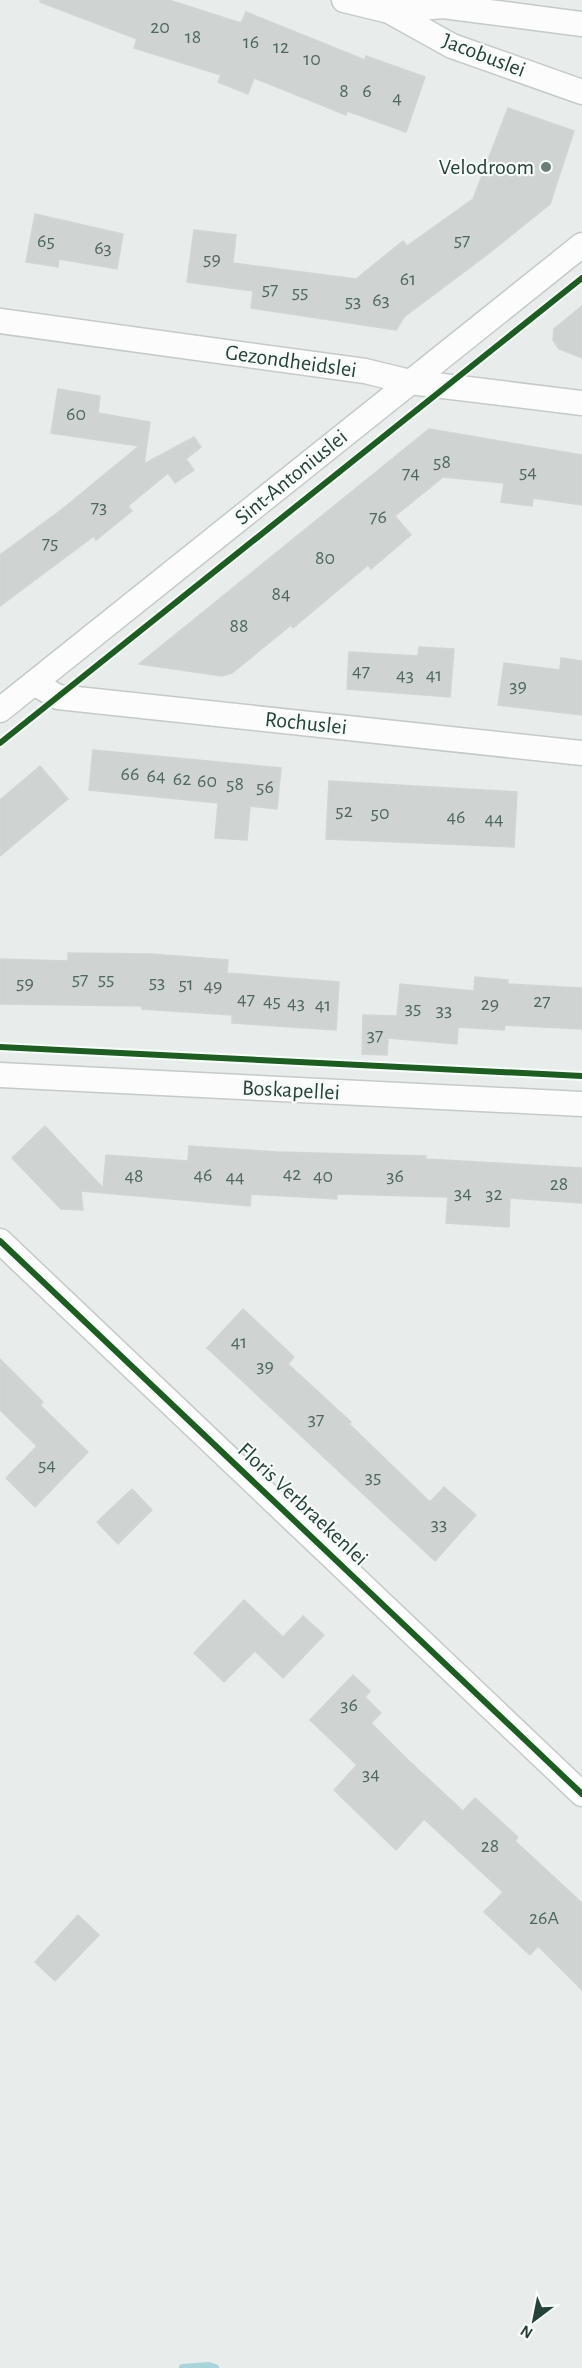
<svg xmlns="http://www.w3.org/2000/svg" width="582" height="2368" font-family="'Alegreya Sans',sans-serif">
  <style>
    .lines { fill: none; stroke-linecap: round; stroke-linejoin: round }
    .stream { stroke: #a9d4db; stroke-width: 8 }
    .building { fill: #cfd4d2; stroke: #d1d6d4; stroke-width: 1.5 }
    .minor-casing { stroke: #c5cac8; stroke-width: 27 }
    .minor { stroke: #fcfcfc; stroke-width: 24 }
    .cycleway-casing { stroke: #f7fbf9; stroke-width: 10 }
    .cycleway { stroke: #1b5e20; stroke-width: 6 }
    .poi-dot { fill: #697e78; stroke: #f7fbf9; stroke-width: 2 }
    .labels { text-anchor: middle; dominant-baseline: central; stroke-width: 4.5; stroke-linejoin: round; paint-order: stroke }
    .number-label { font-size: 20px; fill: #506761 }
    .street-label { font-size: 22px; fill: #24423a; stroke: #f7fbf9 }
    .poi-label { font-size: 22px; fill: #24423a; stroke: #f7fbf9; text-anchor: end }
  </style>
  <rect width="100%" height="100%" fill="#e8edeb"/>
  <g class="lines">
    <path class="stream" d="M183,2368l26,-2 6,2"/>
  </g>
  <g class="building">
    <path d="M40,0h129l72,23 5,-11 119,48 1,-4 59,21 -19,55 -59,-21 -1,4 -92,-37 -6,16 -30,-12 3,-7 -87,-27 3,-9 -97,-37z"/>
    <path d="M508,108l66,23 -24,73 -62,50 -84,63 -8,13 -145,-22 2,-17 -66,-9 7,-52 42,5 -3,28 123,16 47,-38 4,5 66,-47z"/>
    <path d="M35,214l88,20 -6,35 -58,-10 -1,8 -32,-5z"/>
    <path d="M582,306v52l-23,-9 -6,-9 1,-11z"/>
    <path d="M58,389l42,7 -2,17 52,9 -6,42 50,-27 7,10 -15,12 8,11 -19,13 -7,-10 -40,33 4,5 -36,29 -2,-4 -94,70v-51l61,-45 78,-64 -88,-13z"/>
    <path d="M429,429l153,26v50l-49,-7 -1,8 -31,-4 3,-19 -61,-6 -48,39 16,19 -40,34 -3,-4 -75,63 -2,-3 -59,48 -10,3 -83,-12z"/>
    <path d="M419,647l35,2 -4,48 -103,-8 2,-37 69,4z"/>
    <path d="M561,658l21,3v54l-84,-10 6,-42 56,7z"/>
    <path d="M93,750l188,18 -4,41 -27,-3 -3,34 -32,-2 3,-35 -129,-13z"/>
    <path d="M40,766l28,33 -68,57v-56z"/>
    <path d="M329,781l188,11 -3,55 -188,-8z"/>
    <path d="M68,953l83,1 77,6 -1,13 112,9 -3,48 -104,-7v-8l-90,-6v-3l-142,-2v-45l68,2z"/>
    <path d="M475,977l33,3v4l74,4v41l-77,-4 -1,5 -46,-3 -1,17 -69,-6 -1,17 -25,-1 1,-39 34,1 3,-32 74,7z"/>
    <path d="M45,1126l58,62 3,-33 82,6 1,-15 89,6 148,4 -1,3 157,9v35l-72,-5 -1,29 -63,-4 2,-26 -111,-3v5l-86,-5 -1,12 -169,-15 2,19 -22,-1 -49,-51z"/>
    <path d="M243,1309l51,48 -6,7 63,58 -2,2 81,78 14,-15 32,28 -41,46 -228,-213z"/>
    <path d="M0,1359l43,43 -3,3 48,47 -53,55 -29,-29 31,-32 -37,-36z"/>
    <path d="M132,1489l20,21 -34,34 -21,-22z"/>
    <path d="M244,1600l39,37 20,-21 21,19 -41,43 -28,-27 -31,31 -30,-29z"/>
    <path d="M353,1675l17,16 -5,6 16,16 -10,10 37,37 55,51 12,-13 43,39 -3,4 67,62v87l-44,-44 -8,9 -46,-43 19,-20 -79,-73 -28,31 -62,-60 23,-25 -47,-45z"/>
    <path d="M78,1915l21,20 -44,46 -20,-19z"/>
  </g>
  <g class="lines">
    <g class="minor-casing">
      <g id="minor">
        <path d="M344,0l45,11 63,35 130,46"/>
        <path d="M389,11l54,-5 139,18"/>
        <path d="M0,321l365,50 45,11 172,21"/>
        <path d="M34,683l24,14 524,56"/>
        <path d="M0,710l582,-465"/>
        <path d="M0,1075l582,29"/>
        <path d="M0,1241l582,553"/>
      </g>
    </g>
    <use href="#minor" class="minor"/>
    <g class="cycleway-casing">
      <g id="cycleway">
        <path d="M0,743l582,-465"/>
        <path d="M0,1047l582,29"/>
        <path d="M0,1241l582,553"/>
      </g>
    </g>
    <use href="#cycleway" class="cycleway"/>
  </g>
  <circle class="poi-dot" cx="546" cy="167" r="6"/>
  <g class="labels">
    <g class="number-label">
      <text x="160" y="27">20</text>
      <text x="193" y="37">18</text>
      <text x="251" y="42">16</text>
      <text x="281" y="47">12</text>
      <text x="312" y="59">10</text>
      <text x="344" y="91">8</text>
      <text x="367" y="91">6</text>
      <text x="397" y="98">4</text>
      <text x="462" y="240">57</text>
      <text x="46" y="241">65</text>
      <text x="103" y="248">63</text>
      <text x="212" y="259">59</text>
      <text x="408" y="279">61</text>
      <text x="270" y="289">57</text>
      <text x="300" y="292">55</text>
      <text x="381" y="300">63</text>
      <text x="353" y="301">53</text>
      <text x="76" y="414">60</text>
      <text x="442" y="462">58</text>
      <text x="528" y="472">54</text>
      <text x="411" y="473">74</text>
      <text x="99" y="507">73</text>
      <text x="378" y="517">76</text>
      <text x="50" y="543">75</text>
      <text x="325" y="558">80</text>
      <text x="281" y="594">84</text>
      <text x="239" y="626">88</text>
      <text x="361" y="671">47</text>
      <text x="405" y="675">43</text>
      <text x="434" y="675">41</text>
      <text x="518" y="686">39</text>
      <text x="130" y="774">66</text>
      <text x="156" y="776">64</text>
      <text x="182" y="779">62</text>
      <text x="207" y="781">60</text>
      <text x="235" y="784">58</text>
      <text x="265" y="787">56</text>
      <text x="344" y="811">52</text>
      <text x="380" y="813">50</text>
      <text x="456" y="817">46</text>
      <text x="494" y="819">44</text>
      <text x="80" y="979">57</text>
      <text x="106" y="979">55</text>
      <text x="157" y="982">53</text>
      <text x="25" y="983">59</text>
      <text x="186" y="984">51</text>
      <text x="213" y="986">49</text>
      <text x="246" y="999">47</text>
      <text x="272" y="1001">45</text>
      <text x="542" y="1001">27</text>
      <text x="296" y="1003">43</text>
      <text x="490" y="1004">29</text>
      <text x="323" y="1005">41</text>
      <text x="413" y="1008">35</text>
      <text x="444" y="1010">33</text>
      <text x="375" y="1035">37</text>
      <text x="292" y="1174">42</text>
      <text x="203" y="1175">46</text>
      <text x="134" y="1176">48</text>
      <text x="323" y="1176">40</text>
      <text x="395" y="1176">36</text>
      <text x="235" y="1177">44</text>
      <text x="559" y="1184">28</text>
      <text x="463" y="1193">34</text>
      <text x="494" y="1194">32</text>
      <text x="239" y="1342">41</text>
      <text x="265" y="1366">39</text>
      <text x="316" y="1419">37</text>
      <text x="47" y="1465">54</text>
      <text x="373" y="1477">35</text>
      <text x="439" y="1524">33</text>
      <text x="349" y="1705">36</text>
      <text x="371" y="1774">34</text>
      <text x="490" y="1846">28</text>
      <text x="544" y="1918">26A</text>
    </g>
    <g class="street-label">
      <text transform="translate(484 55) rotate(21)">Jacobuslei</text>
      <text transform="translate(291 361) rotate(8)">Gezondheidslei</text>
      <text transform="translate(291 477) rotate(-39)">Sint-Antoniuslei</text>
      <text transform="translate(306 723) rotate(6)">Rochuslei</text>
      <text transform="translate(291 1090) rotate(3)">Boskapellei</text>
      <text transform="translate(303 1504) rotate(43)">Floris Verbraekenlei</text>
    </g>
    <g class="poi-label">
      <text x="534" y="167">Velodroom</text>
    </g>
  </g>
  <g transform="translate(534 2320) rotate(212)" stroke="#f7fbf9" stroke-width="4.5" paint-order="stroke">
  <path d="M0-4.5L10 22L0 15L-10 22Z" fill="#24423a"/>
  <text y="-9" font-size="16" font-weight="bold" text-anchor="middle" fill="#24423a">N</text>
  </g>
</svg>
